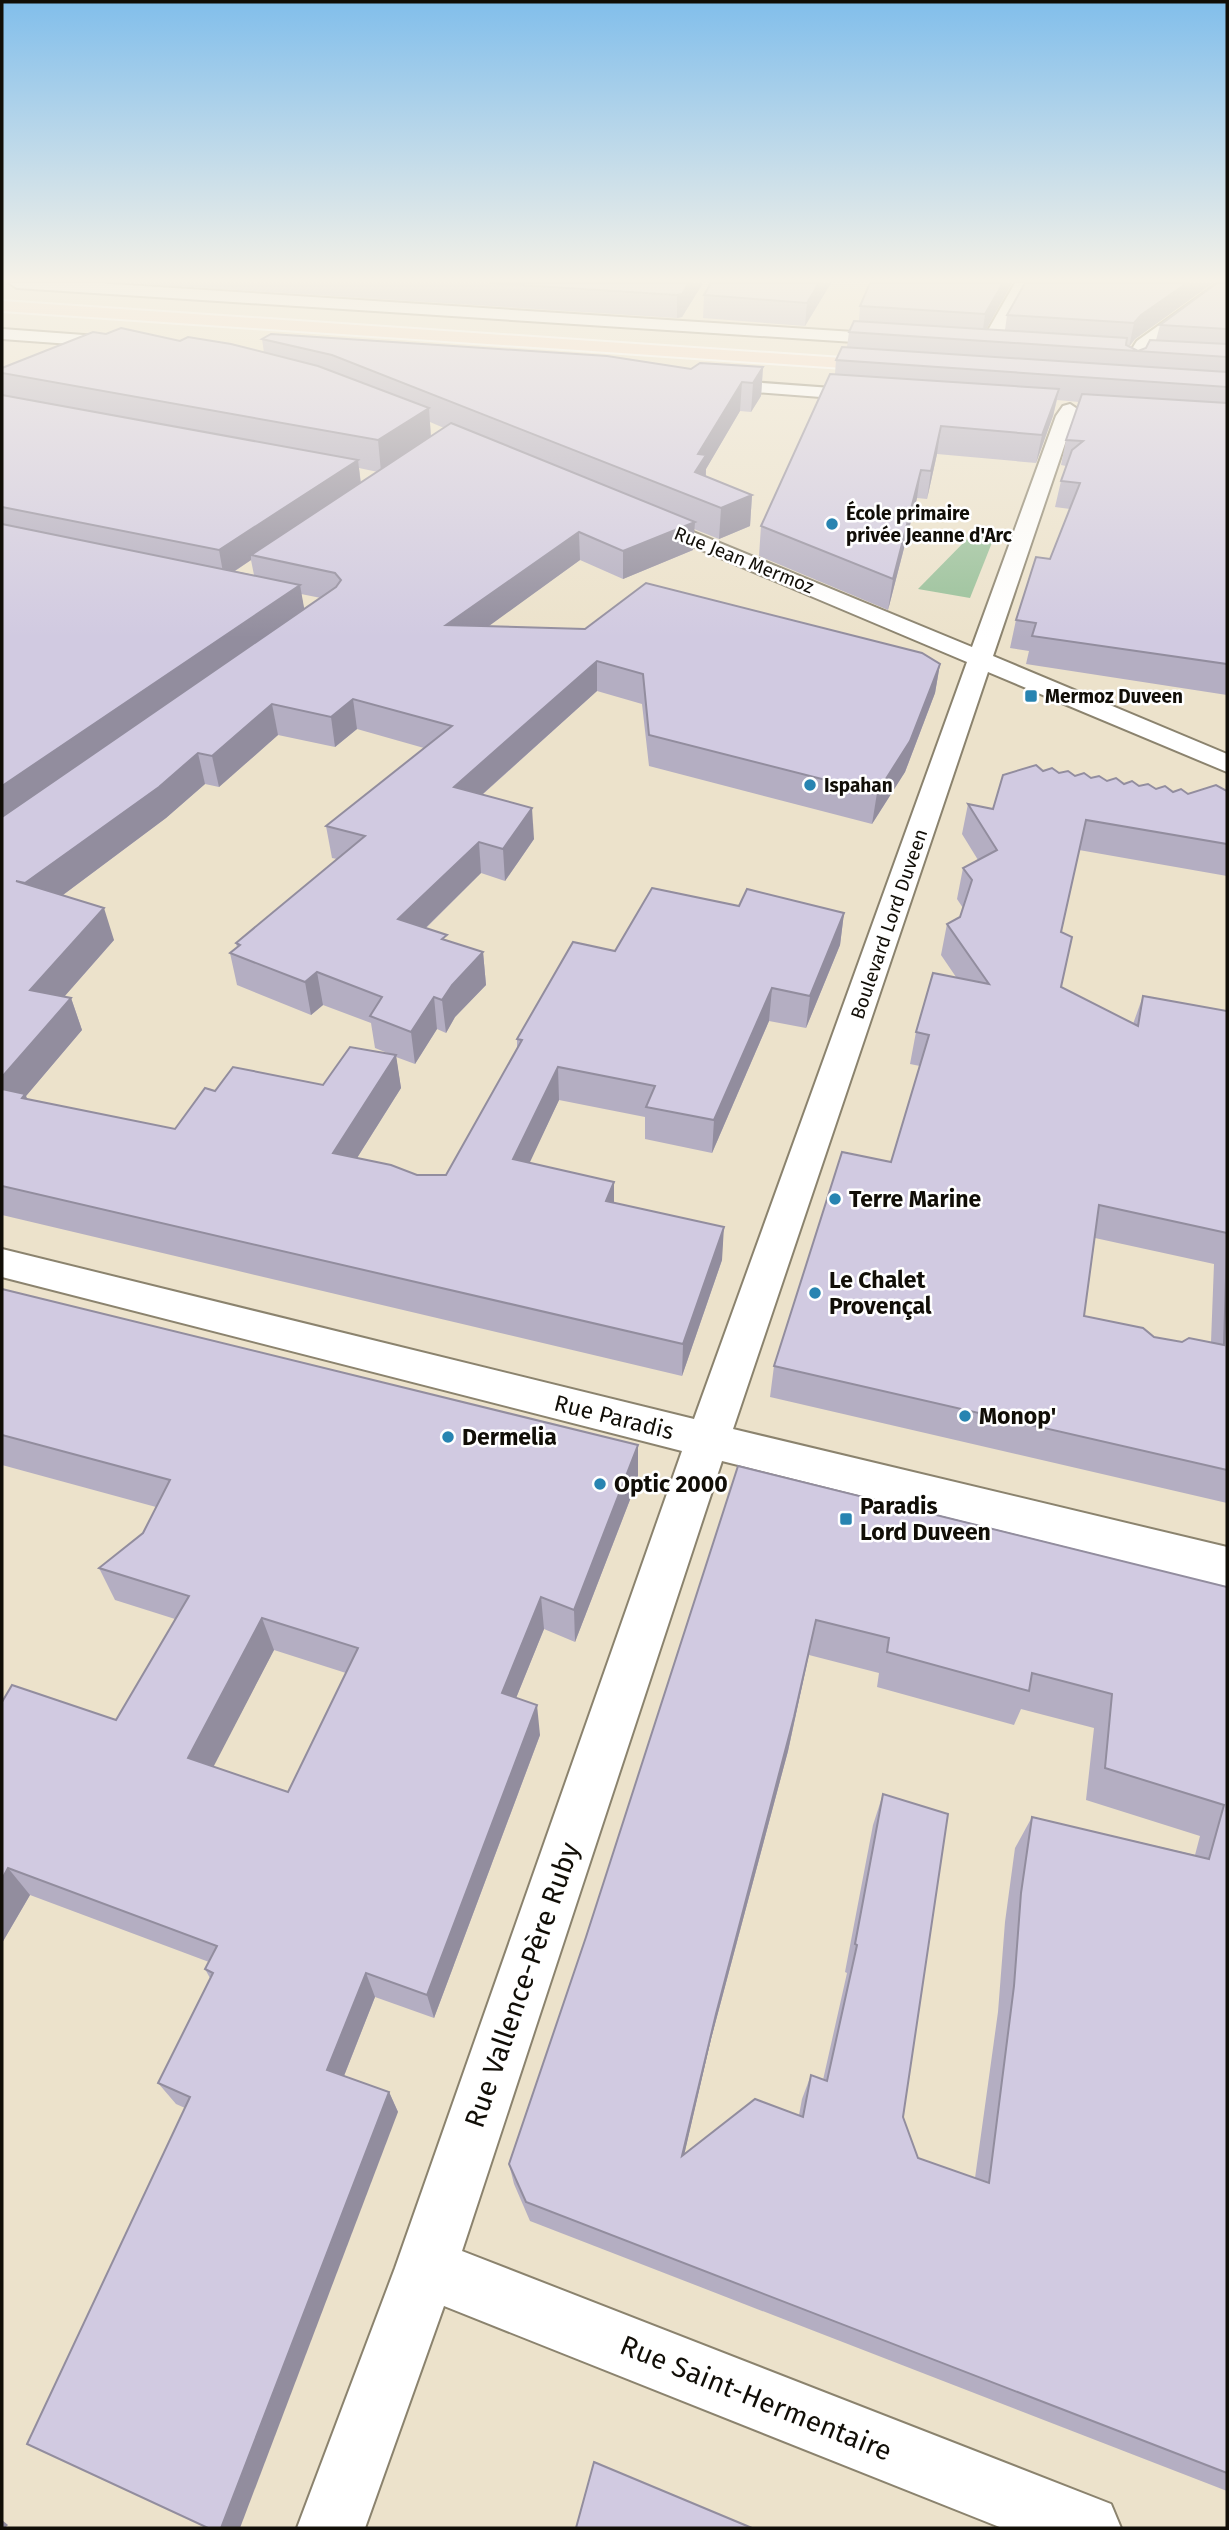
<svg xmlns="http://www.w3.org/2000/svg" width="1229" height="2530" font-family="'Fira Sans',sans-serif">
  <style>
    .green { fill: #98c099 }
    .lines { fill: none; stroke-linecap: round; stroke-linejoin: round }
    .minor-casing { stroke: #8b836e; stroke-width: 4 }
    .major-casing { stroke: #fff; stroke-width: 4 }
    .minor { fill: #fff; fill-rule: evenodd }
    .major { fill: #faddc8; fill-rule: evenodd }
    .wall { fill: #b4aec2; fill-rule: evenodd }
    .shaded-wall { fill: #928d9e }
    .building { fill: #d1cae1; stroke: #928d9e; stroke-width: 2; fill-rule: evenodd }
    .poi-dot { fill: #2884b1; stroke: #fff; stroke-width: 2.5 }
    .labels { text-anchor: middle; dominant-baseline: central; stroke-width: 5; stroke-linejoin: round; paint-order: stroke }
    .far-poi-label { font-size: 19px; font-weight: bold; fill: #110e07; stroke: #fff; text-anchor: start }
    .far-street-label { font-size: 19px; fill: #110e07; stroke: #fff }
    .poi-label { font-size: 23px; font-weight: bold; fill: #110e07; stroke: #fff; text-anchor: start }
    .street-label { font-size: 23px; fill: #110e07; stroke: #fff }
    .near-street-label { font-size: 28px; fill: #110e07; stroke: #fff }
  </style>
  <rect width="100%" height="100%" fill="#ece2cb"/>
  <path class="green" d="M973,533l22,2 -25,63 -52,-9z"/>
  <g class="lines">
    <g class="minor-casing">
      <g id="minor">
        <path d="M9,283h87l804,52 8,5 -8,5 -883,-57z"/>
        <path d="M1015,283h16l-37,67h-12l-3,-4z"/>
        <path d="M1218,283h9v8l-78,58 -7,15 1,36 -3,4h-12l-3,-4c-1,-23 -2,-39 12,-59z"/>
        <path d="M2,329l123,9 9,5 -9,5 -123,-9z"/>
        <path d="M709,379l164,12 9,5 -9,5 -170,-13 -3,-4z"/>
        <path d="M1070,404l9,6 -5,7 -81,239 234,98v18l-239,-100 -255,757 494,118v40l-505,-126 -260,790 649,253 10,24h-119l-558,-222 -79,222h-68l98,-260 287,-817 -680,-174v-28l692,170 273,-757 -329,-139 -4,-4 4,-4h14l320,132 84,-231 7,-10z"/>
      </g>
    </g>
    <g class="major-casing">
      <path id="major" d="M2,301l885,60 9,5 -9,5 -885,-60z"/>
    </g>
    <use href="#minor" class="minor"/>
    <use href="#major" class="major"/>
  </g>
  <g class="wall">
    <path d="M128,283h575l-21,34 -5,1z"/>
    <path d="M711,283h120l-26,43 -102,-8 1,-23z"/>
    <path d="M1012,283l-26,46 19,1 2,-15 206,-32 -78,56 -6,7 9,5 8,-3 10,-8 4,-15 67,-42v412l-201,-31 3,-13 -19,-3 6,-28 34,-61 20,-50 -15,-2 6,-26 5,-15 -5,-1 5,-25 13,-38 -22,-2 -4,16 -17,47 -99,-9 -10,45 -10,-1 -29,112 -129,-54 2,-30 74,-152 1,-14 11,-13 2,-15 10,-11 1,-15z"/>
    <path d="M106,334l74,7 84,12 -2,-14 429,30 72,-2 -2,29 -10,16 -11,-1 -34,58v7l46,19 -2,31 -31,13 -25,-10 -1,21 -70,29 -43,-19 -92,66 452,38 -5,29 -30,79 -33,52 -223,-58 -7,-62 -45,-13 -115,104 52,44 -29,42 -24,-8 -55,55 21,13 36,11 3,33 -31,32 -9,16 -9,-4 -22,35 -19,-7 5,31 -44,70 60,17h29l71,-126v-10l98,-88 124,-45 105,7 -4,32 -34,83 -37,-7 -57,132 -67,-14v-22l-86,-17 -30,63 85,19v21l108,57 -40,116 -680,-161v-847zM430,422l14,6 -13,8zM359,468l19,4 -17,11zM251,560l3,15 -19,-4zM301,594l20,4 -17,11zM357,729l67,19 -98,78 6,32 5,1 -101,84 1,4 -7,6 7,32 74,30 12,-10 48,18 4,25 15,6 -67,31 -108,6 -40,38 -148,-30 -1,-3 56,-66 -11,-32 -7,-1 50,-57 -51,-45 103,-77 39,-34 14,3 59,-52 57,12z"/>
    <path d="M1043,771l145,23 39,-3v85l-148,-26 -18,82v55l72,37 10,-28 84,15v492l-457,-106 4,-31 117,-204 29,-96 -10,-2 6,-32 40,-55 -15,-22 6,-31 13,-7 3,-9 -6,-9 6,-31 15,-8 -16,-26 6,-30 25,5zM1095,1238l119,26 -3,78h-29l-28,-5 -70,-21z"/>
    <path d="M2,1289l636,190 -63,163 -31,-13 -28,69 24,37 -106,283 -59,-21 -31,79 45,16 9,20 -213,-4 -9,-4 -18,-21 52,-105 -5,-9 4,-7 -179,-67 -28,48v-241l114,18 59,-101 -60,-19 -16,-32 44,-35 13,-26 -154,-42zM274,1650l72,23 -58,119 -75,-26z"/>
    <path d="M738,1466l489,121v904l-697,-270 -16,-37 -5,-20 77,-227zM809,1655l70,18 -2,14 137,38 7,-16 73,19 -8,72 114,36 -5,19 -163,-38 -17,31 -10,74 -7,90 -23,166 -57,-20 -15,-41 -20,-323 -10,31 -28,147 2,1 -24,107 -12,-5 -9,24 -3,16 -115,40 27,-116 77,-288z"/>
  </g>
  <g class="shaded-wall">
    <path d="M689,283h14l-21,34 -5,1v-23z"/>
    <path d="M819,283h12l-26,43 2,-23z"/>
    <path d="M1003,283h9l-30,54 3,-23z"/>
    <path d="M1187,283h26l-78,56 -6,8 5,-24 7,-8z"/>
    <path d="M763,367l-2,29 -10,16 2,-29z"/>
    <path d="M742,382l-2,29 -34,58 -1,17 -10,-14 3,-18z"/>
    <path d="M1059,389l-6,27 -17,47 6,-28z"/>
    <path d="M429,408l2,32 -50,32 -3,-32z"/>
    <path d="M941,426l-4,28 -10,45 4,-28z"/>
    <path d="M358,460l3,26 -110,69v5l-27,18 -5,-28z"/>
    <path d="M921,470l-4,28 -29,112 5,-31z"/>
    <path d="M752,495l-2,31 -31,13 2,-31z"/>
    <path d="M695,522l-2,28 -70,29v-28z"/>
    <path d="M579,532l1,28 -131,95 -3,-30z"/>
    <path d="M300,585l5,28 -303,211v-38z"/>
    <path d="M597,661v30l-141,127 -2,-31z"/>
    <path d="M940,664l-5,29 -30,79 -33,52 5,-31z"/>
    <path d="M353,699l4,30 -22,18 -4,-30z"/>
    <path d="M272,704l6,31 -59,52 -7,-31z"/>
    <path d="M198,753l7,31 -39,34 -130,97 -11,-32z"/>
    <path d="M532,808l2,31 -29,42 -2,-32z"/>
    <path d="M479,842l2,31 -79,78 -4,-32z"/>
    <path d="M104,908l10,32 -73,83 -11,-33z"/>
    <path d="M844,913l-4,32 -34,83 4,-32z"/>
    <path d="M483,952l3,33 -31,32 -9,16 -4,-33 10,-15z"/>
    <path d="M317,972l6,33 -12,10 -6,-33z"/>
    <path d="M772,988l-3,33 -57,132 2,-33z"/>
    <path d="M434,997l3,32 -22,35 -4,-32z"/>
    <path d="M71,998l11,32 -56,66 12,31 -36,-19v-31z"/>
    <path d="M396,1055l5,33 -61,97 -7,-32z"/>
    <path d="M558,1067l1,33 -43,92 -3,-33z"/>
    <path d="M614,1182v32l-8,-13z"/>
    <path d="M724,1227l-2,33 -40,116 1,-32z"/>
    <path d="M638,1445v34l-63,163 -1,-32z"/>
    <path d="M541,1597l3,32 -38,94 -4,-30z"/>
    <path d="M262,1618l12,32 -71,137 -15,-29z"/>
    <path d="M816,1620l-28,131 -77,288 -32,138 3,-21 34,-142z"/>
    <path d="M537,1705l3,30 -106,283 -7,-23z"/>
    <path d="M8,1868l22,27 -28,48v-64z"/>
    <path d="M366,1973l9,24 -37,94 -11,-21z"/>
    <path d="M389,2092l9,20 -158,416h-19z"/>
    <path d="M2,2520l6,5 -3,3h-3z"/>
  </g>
  <g class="building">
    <path d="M489,283h200l-7,11 -5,1z"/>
    <path d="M711,283h108l-12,20 -103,-8z"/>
    <path d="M870,283h133l-18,31 -125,-8z"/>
    <path d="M1025,283h162l-46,32 -7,8 -127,-8z"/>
    <path d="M1217,283h10v46l-67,-4z"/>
    <path d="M854,321l273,17 -1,7 12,6 8,-3 4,-8 77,4v13l-378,-25z"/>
    <path d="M121,328l59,13 8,-4 43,7 87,22 111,42 -51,32 -376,-67v-5l91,-36 13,2z"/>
    <path d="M271,334l336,22 84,13 9,-6 63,4 -10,16 -11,-1 -44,72 8,1 -11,17 57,23 -31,13 -389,-153 -70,-16z"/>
    <path d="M842,347l385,25v15l-391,-27z"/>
    <path d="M830,374l229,15 -17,46 -101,-9 -10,45 -10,-1 -28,109 -132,-53z"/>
    <path d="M1082,394l145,9v261l-195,-28 4,-13 -20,-3 20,-63 14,2 30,-76 -19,-2 11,-31 11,-9 -17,-1z"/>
    <path d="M2,395l356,65 -139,90 -217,-43z"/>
    <path d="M451,423l244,99 -72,29 -44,-19 -133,93 139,4 61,-46 276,70 18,11 -30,77 -33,52 -228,-58 -6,-61 -46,-13 -143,126 78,21 -29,41 -24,-7 -81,77 49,16 -5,4 41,13 -31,33 -10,15 -8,-3 -23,35 -41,-16 12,-19 -65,-25 -12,10 -75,-29 10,-8 -4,-2 129,-107 -39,-10 126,-100 -99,-27 -22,18 -59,-13 -60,52 -14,-3 -39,34 -134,96 -9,-2 88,27 -74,82 41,8 -69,79v-260l334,-230 5,-7 -6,-7 -84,-18z"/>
    <path d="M2,524l298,61 -298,201z"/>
    <path d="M1036,765l7,6 9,-3 7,5 9,-2 7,5 9,-3 7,5 8,-2 8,5 9,-3 8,6 8,-3 7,5 9,-2 8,5 9,-3 8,6 8,-3 7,5 28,-9 11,6v53l-141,-24 -25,112 11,5 -11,50 77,39 5,-30 84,15v222l-128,-28 -15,111 59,12 11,9 28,5 7,-4 35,7 3,-100v225l-453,-104 68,-214 49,10 38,-127 -13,-3 17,-59 56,11 -42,-60 13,-7 12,-37 -9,-12 34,-18 -29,-46 25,5 10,-34z"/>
    <path d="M652,888l87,18 8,-17 97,24 -34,83 -38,-8 -58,132 -68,-13 9,-21 -97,-19 -45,92 101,23 -8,19 118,26 -41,117 -681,-158v-97l23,5 -3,4 153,31 30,-41 10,3 18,-24 90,18 27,-38 46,8 -63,98 58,12 26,10h29l76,-135 -5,-1 56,-97 42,9z"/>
    <path d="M2,1289l636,156 -64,165 -33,-13 -39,96 35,12 -110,290 -61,-22 -39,97 62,22 -168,436h-13l-181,-84 163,-347 -32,-14 55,-110 -8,-4 12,-23 -209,-78 -6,11v-177l10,-17 104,35 73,-124 -90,-28 44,-35 27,-53 -168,-45zM262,1618l96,30 -70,144 -100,-34z"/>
    <path d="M738,1466l489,121v886l-701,-271 -17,-38 77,-227zM816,1620l73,18 -2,14 142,39 3,-18 80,21 -7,74 119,37 -15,54 -177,-42 -11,76 -7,93 -25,197 -71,-25 -15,-41 45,-303 -65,-20 -28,150 2,1 -30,136 -16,-6 -8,42 -48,-18 -73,57 34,-142 78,-297z"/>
    <path d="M594,2462l158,66h-176z"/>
  </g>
  <linearGradient id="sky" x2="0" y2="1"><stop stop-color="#81beeb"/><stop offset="0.44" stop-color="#f6f2e8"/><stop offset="1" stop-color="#f6f2e8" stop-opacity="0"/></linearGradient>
  <rect width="1229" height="638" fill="url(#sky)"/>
  <g class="poi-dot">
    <circle cx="832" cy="524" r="7"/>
    <rect x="1024" y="689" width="14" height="14" rx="3.5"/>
    <circle cx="810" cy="785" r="7"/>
    <circle cx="835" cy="1199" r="7"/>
    <circle cx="815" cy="1293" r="7"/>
    <circle cx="965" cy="1416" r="7"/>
    <circle cx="448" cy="1437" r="7"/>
    <circle cx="600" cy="1484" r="7"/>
    <rect x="839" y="1512" width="14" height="14" rx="3.5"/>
  </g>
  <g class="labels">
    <g class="far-poi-label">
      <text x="846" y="513">École primaire<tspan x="846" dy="22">privée Jeanne d'Arc</tspan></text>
      <text x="1045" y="696">Mermoz Duveen</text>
      <text x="824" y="785">Ispahan</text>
    </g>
    <g class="far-street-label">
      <text transform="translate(744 560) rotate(22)">Rue Jean Mermoz</text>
      <text transform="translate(889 924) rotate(-71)">Boulevard Lord Duveen</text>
    </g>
    <g class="poi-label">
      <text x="849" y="1199">Terre Marine</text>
      <text x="829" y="1280">Le Chalet<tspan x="829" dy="26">Provençal</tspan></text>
      <text x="979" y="1416">Monop'</text>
      <text x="462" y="1437">Dermelia</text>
      <text x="614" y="1484">Optic 2000</text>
      <text x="860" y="1506">Paradis<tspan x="860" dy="26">Lord Duveen</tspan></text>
    </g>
    <g class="street-label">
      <text transform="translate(614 1417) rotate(14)">Rue Paradis</text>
    </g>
    <g class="near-street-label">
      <text transform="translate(522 1985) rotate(-71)">Rue Vallence-Père Ruby</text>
      <text transform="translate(756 2398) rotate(22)">Rue Saint-Hermentaire</text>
    </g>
  </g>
  <rect width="1229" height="2530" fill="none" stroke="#110e07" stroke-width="7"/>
</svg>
